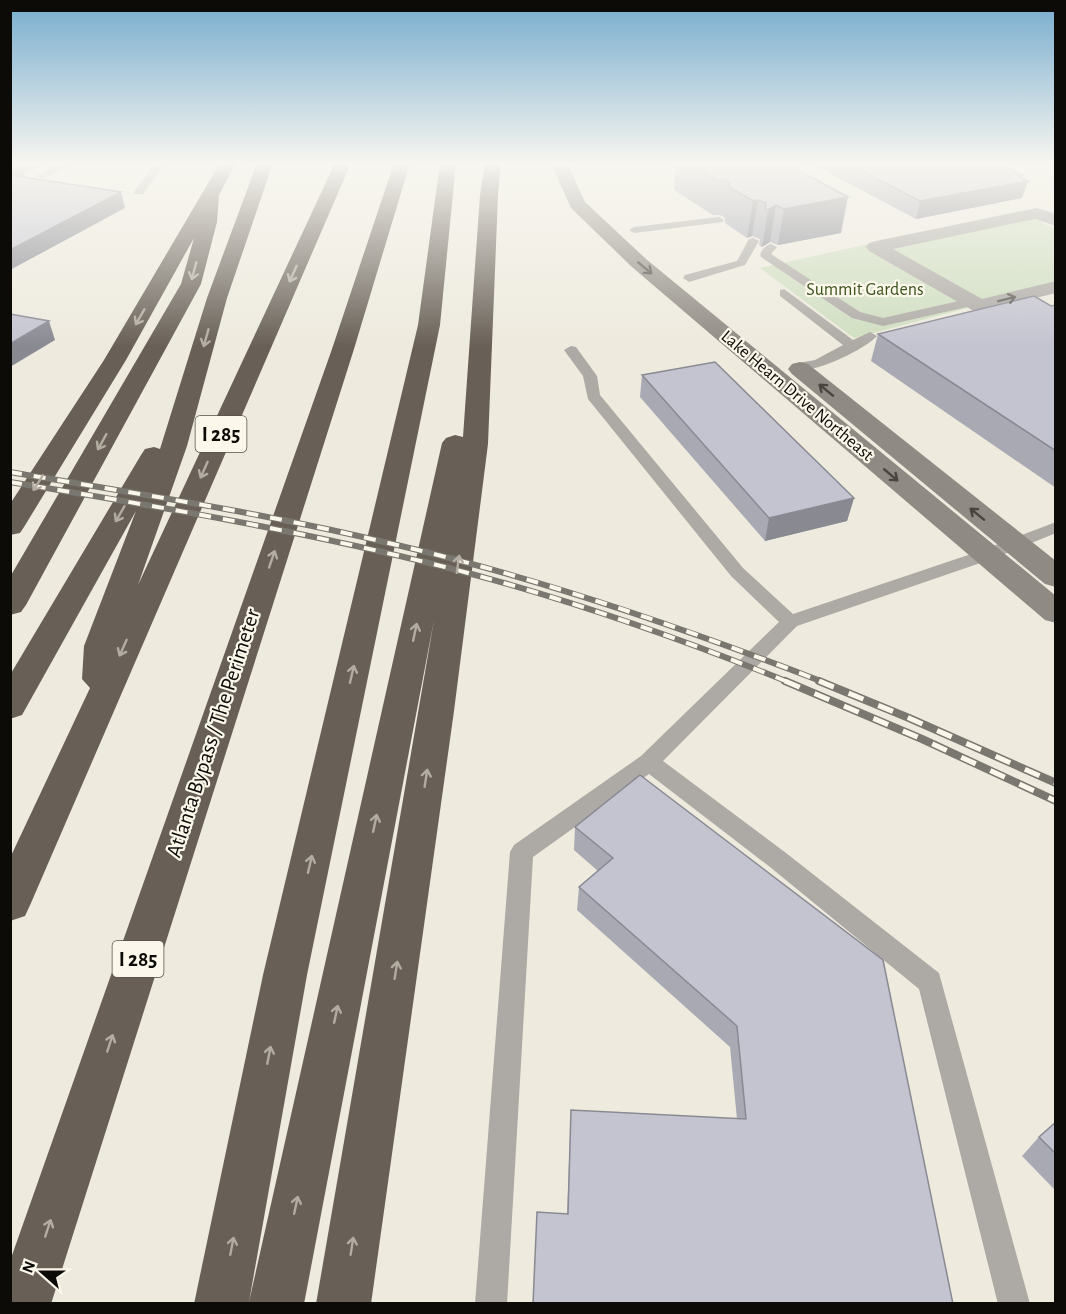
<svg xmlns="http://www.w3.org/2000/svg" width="1066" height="1314" font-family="'Alegreya Sans',sans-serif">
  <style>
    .green { fill: #cfdec0 }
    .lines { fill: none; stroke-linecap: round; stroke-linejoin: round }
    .lane { fill: #ada9a5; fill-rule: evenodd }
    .street { fill: #ada9a5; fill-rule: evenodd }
    .secondary { fill: #8f8a83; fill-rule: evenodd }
    .highway { fill: #686057; fill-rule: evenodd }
    .rail-far1-casing { stroke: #7a7770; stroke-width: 6 }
    .rail-casing { stroke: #7a7770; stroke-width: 8 }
    .rail-far1 { stroke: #fbf7eb; stroke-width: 4; stroke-dasharray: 12; stroke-linecap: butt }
    .rail { stroke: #fbf7eb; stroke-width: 5; stroke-dasharray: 16; stroke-linecap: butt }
    .wall { fill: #a9a9b4 }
    .shaded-wall { fill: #898992 }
    .building { fill: #c4c4d1; stroke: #898992; stroke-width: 1.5 }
    .oneway { stroke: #48443f }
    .oneway2 { stroke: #b2aca1 }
    .oneway3 { stroke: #5d5a56 }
    .labels { text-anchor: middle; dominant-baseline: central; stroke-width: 4.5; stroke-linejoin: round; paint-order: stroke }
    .far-park-label { font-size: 18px; fill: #3d531d; stroke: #fbf7eb }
    .far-street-label { font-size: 18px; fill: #0d0b08; stroke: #fbf7eb }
    .shield { fill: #fbf7eb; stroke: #54524c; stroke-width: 1.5 }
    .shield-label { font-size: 21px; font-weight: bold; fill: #0d0b08 }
    .street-label { font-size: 22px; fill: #0d0b08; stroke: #fbf7eb }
  </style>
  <rect width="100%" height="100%" fill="#eeeade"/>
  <path class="green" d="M1018,211l37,18v56l-201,53 -94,-70z"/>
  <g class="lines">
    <g class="lane">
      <path d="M32,163h13l-27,13h-8v-6z"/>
      <path d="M61,163h13l-30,15 -8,-2z"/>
      <path d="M155,163h10l-22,31h-8l-1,-2z"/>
      <path d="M719,217l5,3 -1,2 -89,11 -5,-3 5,-3z"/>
      <path d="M753,238l6,3 -14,24 -56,17 -6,-4 2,-3 52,-14 12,-22z"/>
      <path d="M771,244l6,3 -6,7 89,58 23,6 89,-20 6,4 -2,3 -93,21 -31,-8 -91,-61c-3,-4 5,-12 10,-13z"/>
      <path d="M784,289l69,51 17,-8 7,4c-13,14 -65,39 -84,34l-2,-3 2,-3 22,-4 28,-15 -63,-49v-6z"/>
      <path d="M571,346l5,1 21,29 3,19 143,173 50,46 187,-63 76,-29v11l-64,26 -195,67 -134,135 123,92 153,120 91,331h-32l-79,-315 -149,-122 -121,-93 -116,83 -26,447h-32l35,-452 4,-7 127,-89 138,-134 -48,-46 -143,-177 -5,-23 -19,-26z"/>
    </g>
    <path class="street" d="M1037,208l19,6v12l-21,-7 -142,30 89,50 74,-18v12l-77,19 -7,-2 -103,-59 -3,-4 3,-4 7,-2z"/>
    <g class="secondary">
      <path d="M551,163h16l18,39 61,57 410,337v27l-11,-3 -413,-353 -61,-59z"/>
      <path d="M800,362l8,2 248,197v26l-11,-3 -253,-210 -4,-5 4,-5z"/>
    </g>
    <g class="highway">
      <path d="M220,163h16l-17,32 -2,27 -16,62 -175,321 -5,7 -11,3v-38l171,-293 13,-46 -68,122 -102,167 -4,6 -10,2v-31l94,-144z"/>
      <path d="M257,163h16l-46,135 -40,148 -49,139 197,-422h16l-320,740 -6,13 -15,5v-63l80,-170 -8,-9 2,-33 52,-135 -114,204 -12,4v-44l131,-220 4,-6 9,-2 6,2 47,-151z"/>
      <path d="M394,163h16l-56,186 -303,955h-41v-43l322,-912z"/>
      <path d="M440,163h16l-16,162 -133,650 -58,327 193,-859 4,-5 9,-3 8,2 17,-242 5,-32h16l-3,32 -10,249 -34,267 -83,593h-55l118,-684 -130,684h-110l69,-329 155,-650z"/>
    </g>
    <g class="rail-far1-casing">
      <g id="rail-far1">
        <path d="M10,472c129,22 259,42 387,73 145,34 287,83 426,137"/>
        <path d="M10,482c146,24 292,49 435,85 117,30 232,70 343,115"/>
      </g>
    </g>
    <g class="rail-casing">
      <g id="rail">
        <path d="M785,681l137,58 134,62"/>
        <path d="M819,681l90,37 147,65"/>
      </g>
    </g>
    <use href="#rail-far1" class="rail-far1"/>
    <use href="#rail" class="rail"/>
  </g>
  <g class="wall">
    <path d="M676,163h109l56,70 -63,12 -8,-3 -8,5 -3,-2 1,-6 -8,-3 -5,2 -22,-15v-5l-5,-3h-7l-39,-25z"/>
    <path d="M810,163h185l28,12 -1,3v20l-106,21z"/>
    <path d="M1056,305v183l-185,-127 7,-27z"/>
    <path d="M642,375l212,123 -7,23 -82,20 -125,-144z"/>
    <path d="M640,775l313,529 -386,-90 4,-104 166,9 -7,-72 -153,-137 2,-23 19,-16 -24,-21 1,-23z"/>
    <path d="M1056,1122v69l-34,-35 17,-19z"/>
  </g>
  <g class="shaded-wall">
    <path d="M22,167l5,16 -17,3v-14z"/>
    <path d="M1023,175l-3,7 8,-1 -6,17 -106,21 4,-18z"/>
    <path d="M121,192l4,16 -115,62v-20z"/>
    <path d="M848,197l-7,36 -63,12 6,-36z"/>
    <path d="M758,200l-6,36 -5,2 6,-37z"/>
    <path d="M776,205l-6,37 -8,5 6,-37z"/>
    <path d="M49,321l6,19 -45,27v-23z"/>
    <path d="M854,498l-7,23 -82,20 4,-23z"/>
  </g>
  <g class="building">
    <path d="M689,163h96l63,34 -64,12 -8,-4 -8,5 -3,-1 1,-6 -8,-3 -5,1 -24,-14 1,-4 -5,-3h-8z"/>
    <path d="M846,163h149l28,12 -5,1 10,5 -108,20z"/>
    <path d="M10,165l12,2 -12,5z"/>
    <path d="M10,175l111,17 -111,58z"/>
    <path d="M1034,296l17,10 5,-1v146l-178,-117z"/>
    <path d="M10,314l39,7 -39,23z"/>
    <path d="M715,362l139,136 -85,20 -127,-143z"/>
    <path d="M640,775l243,185 70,344h-420l4,-92 31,2 3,-104 175,9 -9,-93 -158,-139 34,-29 -38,-31z"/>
    <path d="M1056,1122v32l-17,-17z"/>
  </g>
  <defs><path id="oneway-shaft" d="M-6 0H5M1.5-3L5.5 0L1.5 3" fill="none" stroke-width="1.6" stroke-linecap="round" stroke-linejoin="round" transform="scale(1.5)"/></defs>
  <g class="oneway">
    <use href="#oneway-shaft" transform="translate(645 268) rotate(40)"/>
    <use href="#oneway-shaft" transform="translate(826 390) rotate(-141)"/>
    <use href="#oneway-shaft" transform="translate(891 475) rotate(40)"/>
    <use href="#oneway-shaft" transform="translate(977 514) rotate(-141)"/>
  </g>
  <g class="oneway2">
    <use href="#oneway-shaft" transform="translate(194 271) rotate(105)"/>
    <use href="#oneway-shaft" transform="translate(293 274) rotate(114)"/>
    <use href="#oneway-shaft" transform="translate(140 317) rotate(120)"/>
    <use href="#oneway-shaft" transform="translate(206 338) rotate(106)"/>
    <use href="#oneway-shaft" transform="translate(102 442) rotate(119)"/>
    <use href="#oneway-shaft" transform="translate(204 470) rotate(114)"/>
    <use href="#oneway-shaft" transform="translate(38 483) rotate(122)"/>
    <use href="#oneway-shaft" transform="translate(120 514) rotate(120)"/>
    <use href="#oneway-shaft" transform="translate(272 559) rotate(-71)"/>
    <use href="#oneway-shaft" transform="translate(458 564) rotate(-82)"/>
    <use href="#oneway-shaft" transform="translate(415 632) rotate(-78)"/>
    <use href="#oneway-shaft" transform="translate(123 648) rotate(114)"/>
    <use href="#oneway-shaft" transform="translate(352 674) rotate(-77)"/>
    <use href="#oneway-shaft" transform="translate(426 778) rotate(-81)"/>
    <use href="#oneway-shaft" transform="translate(375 823) rotate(-78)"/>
    <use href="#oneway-shaft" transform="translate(310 864) rotate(-77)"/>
    <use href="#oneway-shaft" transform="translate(396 970) rotate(-81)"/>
    <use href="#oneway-shaft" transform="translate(336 1014) rotate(-78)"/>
    <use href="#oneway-shaft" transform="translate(110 1043) rotate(-72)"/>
    <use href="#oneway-shaft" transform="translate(269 1055) rotate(-79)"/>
    <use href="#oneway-shaft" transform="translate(296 1205) rotate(-78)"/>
    <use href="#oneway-shaft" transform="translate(48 1228) rotate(-72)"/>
    <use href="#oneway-shaft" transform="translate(232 1246) rotate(-79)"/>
    <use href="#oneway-shaft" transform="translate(352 1246) rotate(-81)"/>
  </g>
  <use class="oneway3" href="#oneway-shaft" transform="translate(1007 299) rotate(-14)"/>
  <linearGradient id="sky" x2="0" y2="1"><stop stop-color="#77acce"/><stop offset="0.47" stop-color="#f7f6f0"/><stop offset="1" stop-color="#f7f6f0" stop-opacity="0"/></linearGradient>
  <rect width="1066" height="347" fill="url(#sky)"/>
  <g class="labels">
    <g class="far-park-label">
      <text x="865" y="290">Summit Gardens</text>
    </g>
    <g class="far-street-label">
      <text transform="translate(797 396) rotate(40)">Lake Hearn Drive Northeast</text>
    </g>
    <g class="shield">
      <rect x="195.5" y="416" width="51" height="36" rx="4.5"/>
      <rect x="112.5" y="941" width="51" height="36" rx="4.5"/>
    </g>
    <g class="shield-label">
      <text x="221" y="434">I 285</text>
      <text x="138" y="959">I 285</text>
    </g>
    <g class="street-label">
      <text transform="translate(213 733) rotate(-72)">Atlanta Bypass / The Perimeter</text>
    </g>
  </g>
  <rect width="1066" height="1314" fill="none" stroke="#0d0b08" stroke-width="24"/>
  <g transform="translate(42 1272) rotate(291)" stroke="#fbf7eb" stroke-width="4.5" paint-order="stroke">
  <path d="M0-4.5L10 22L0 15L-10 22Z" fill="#0d0b08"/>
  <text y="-9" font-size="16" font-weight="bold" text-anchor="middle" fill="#0d0b08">N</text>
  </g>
</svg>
